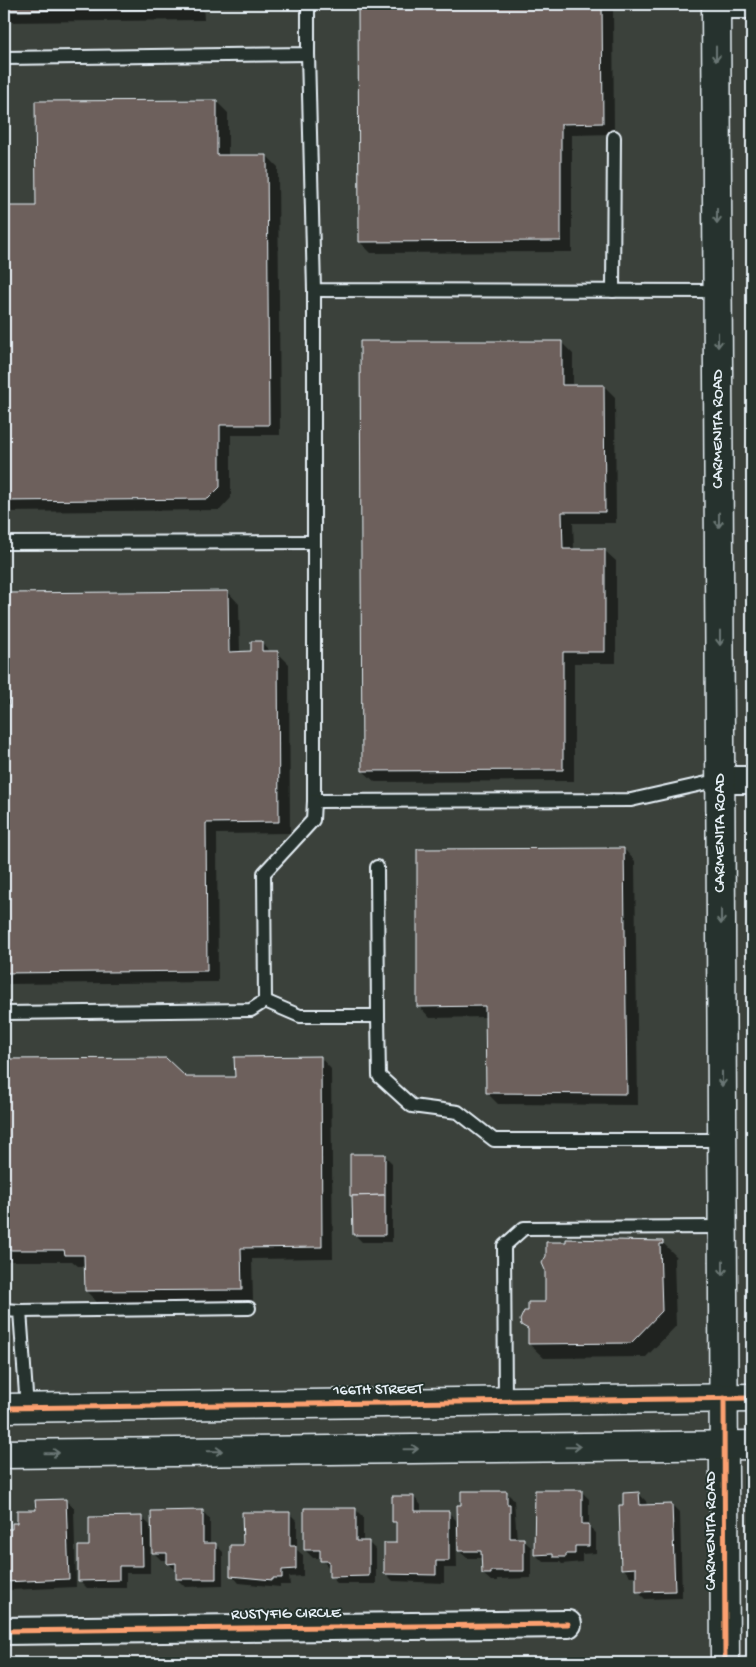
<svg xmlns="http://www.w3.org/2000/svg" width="756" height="1667" font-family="'Gochi Hand',sans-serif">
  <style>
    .shadow { fill: #0007 }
    .building { fill: #6d615c; stroke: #e8f1f8 }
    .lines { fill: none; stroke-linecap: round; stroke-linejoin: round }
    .lane-casing { stroke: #e8f1f8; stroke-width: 16 }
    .street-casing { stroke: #e8f1f8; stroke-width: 30 }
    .secondary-casing { stroke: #e8f1f8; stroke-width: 31 }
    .lane { stroke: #26332d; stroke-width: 12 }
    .street { stroke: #26332d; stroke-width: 26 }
    .secondary { stroke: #26332d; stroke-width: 28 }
    .cycleway-casing { stroke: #26332d; stroke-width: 8 }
    .cycleway { stroke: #fca06f; stroke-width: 5 }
    .oneway { stroke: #6a7674 }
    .labels { text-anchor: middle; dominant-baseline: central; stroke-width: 4; stroke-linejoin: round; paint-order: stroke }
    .street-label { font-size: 16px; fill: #e8f1f8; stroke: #26332d }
  </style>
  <rect width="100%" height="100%" fill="#3b413b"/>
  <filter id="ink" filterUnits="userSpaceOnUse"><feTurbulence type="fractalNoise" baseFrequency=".02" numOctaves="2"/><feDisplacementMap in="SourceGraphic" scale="10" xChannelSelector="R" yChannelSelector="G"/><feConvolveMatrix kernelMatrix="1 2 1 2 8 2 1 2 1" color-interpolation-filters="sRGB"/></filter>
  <g filter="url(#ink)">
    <g class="shadow">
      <path d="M4,4h199l1,16 -200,2z"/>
      <path d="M359,4h254l1,130 -42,1v117l-201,1 -11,-11z"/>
      <path d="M216,101l12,12v43h39l11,11 2,268h-49v63l-11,12 -216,2v-304l33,-1z"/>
      <path d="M561,342l12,12v32h31l11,11 1,126h-43l1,27h30l12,11v102h-42v118l-199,1 -12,-11z"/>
      <path d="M228,592l11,12 1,49 12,-1 9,-10 10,10h6l12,12 1,169 -73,1 1,148 -214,2v-157h7l-1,-41 -5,-6 5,-32 -1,-85 -5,-5v-28z"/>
      <path d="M624,849l11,12 3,244 -140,-1 -11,-11v-76l-57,1 -11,-12z"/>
      <path d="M320,1057l11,12 2,189 -81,1 1,42 -156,1 -11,-11v-25h-8l-6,-5h-68v-201l161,-1 21,20 50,-1z"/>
      <path d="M351,1155h33l8,8v79h-30l-8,-8z"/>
      <path d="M607,1240l55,2 15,15 -3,1 2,68 -30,31 -102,1 -15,-14v-13l-7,-7 25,-20v-61z"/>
      <path d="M581,1491l8,8v27l7,7v20l-14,1v8l-20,2 -2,-2h-17l-8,-8z"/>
      <path d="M506,1492l8,8 3,40h6l8,7v31l-33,1v2h-7l-8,-7v-16h-16l-8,-7z"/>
      <path d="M639,1494l7,7 1,5 25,-1 8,8 2,85 -37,1 -8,-8v-15h-7l-7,-8 1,-62z"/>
      <path d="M414,1497l7,8v8h28l7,7 1,48h-13v15l-51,-2 -8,-8 12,-29v-19l-4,-4z"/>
      <path d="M66,1501l8,7 2,79 -66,3 -6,-6v-54h9l24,-19z"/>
      <path d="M355,1509l8,8v25h5l8,8v34h-38l-8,-8 -1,-8 -8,-10h-8l-8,-8z"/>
      <path d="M202,1511l8,8v25h5l8,8v34l-38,1 -8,-8v-8l-9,-8v-3h-7l-8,-8z"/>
      <path d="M289,1513l8,8v29l6,5v21l-14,1 1,8h-10v2l-41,-4 -7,-8 12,-29z"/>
      <path d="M142,1518l8,7v48h-24v15h-39l-8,-8 11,-32z"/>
    </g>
    <g class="building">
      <path d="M4,4h189v5l-189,2z"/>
      <path d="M358,4h244l1,119 -42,1v117l-202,1z"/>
      <path d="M217,100v55h50l2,270h-49v62l-12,12 -204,2v-295h32l-1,-105z"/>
      <path d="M360,341h202v44h42l1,127h-43l1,37h42v103h-42v118l-201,1z"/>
      <path d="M228,591l1,61 22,-1v-10h11v10h16l1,171 -73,1 1,148 -203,2v-148h5v-44h-5v-35h5l-1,-88h-4v-29h4l-1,-36z"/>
      <path d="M624,848l3,246 -141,-1 -1,-87 -68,1v-158z"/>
      <path d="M321,1056l1,191 -81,1 1,42 -157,1 -1,-36h-19l-1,-5h-60v-191l162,-1 20,19h49l-1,-20z"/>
      <path d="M350,1154h35v41l-35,1z"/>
      <path d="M385,1195v40h-32l-1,-39z"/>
      <path d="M566,1239l97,2v3h-3l2,67 -31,32 -103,1v-15l-7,-4 -1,-5 4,-9h4v-9h17v-32l-3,-7 4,-7v-14h20z"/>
      <path d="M535,1490h47v34h7v22h-14v8h-9v3h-13v-3l-19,1z"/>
      <path d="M461,1491h46v13h3v34h14v33h-33v3h-9l-1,-23h-23l-1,-46h4z"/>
      <path d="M639,1492l1,13 32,-1 3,87 -39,1v-24l-15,1 -2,-64h4v-12z"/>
      <path d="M392,1496h22v15h35v50h-13v14l-52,-1v-31h12v-21h-4z"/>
      <path d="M66,1499l3,80 -65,3v-53h8v-6h5v-13h19l-1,-10z"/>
      <path d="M304,1508h52v33h13v35l-40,1v-16h-9v-11h-16z"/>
      <path d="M203,1510v33h13v36h-40v-16l-9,1v-11h-15l-1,-42z"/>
      <path d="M242,1512h48v34h6v23l-14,1v8h-9v2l-43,-4v-31h13z"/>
      <path d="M142,1516l1,50h-24v14l-41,1v-35h11v-29z"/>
    </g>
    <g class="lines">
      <g class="lane-casing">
        <g id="lane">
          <path d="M308,54l6,236 404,1"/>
          <path d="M4,58l304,-4v-50"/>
          <path d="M314,290v511l317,-1 89,-20"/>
          <path d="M613,291l1,-154"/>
          <path d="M4,543l310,-1"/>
          <path d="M377,867l1,149"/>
          <path d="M265,1001l35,15h78l1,60 33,30 46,6 36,28h228"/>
          <path d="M4,1013l247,-3 14,-9 -1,-128 49,-53 1,-19"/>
          <path d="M4,1310l16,1 7,97"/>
          <path d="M20,1311l229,-3"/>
          <path d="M505,1402l-1,-156 20,-18 199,-1"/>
        </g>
      </g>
      <g class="street-casing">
        <g id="street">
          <path d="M716,5h36"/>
          <path d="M720,780h32"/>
          <path d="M4,1631l564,-7"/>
        </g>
      </g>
      <g class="secondary-casing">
        <g id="secondary">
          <path d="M716,4l9,1659"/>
          <path d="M4,1408l748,-10"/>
          <path d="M4,1454l748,-9"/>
        </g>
      </g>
      <use href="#lane" class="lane"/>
      <use href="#street" class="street"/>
      <use href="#secondary" class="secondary"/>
      <g class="cycleway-casing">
        <g id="cycleway">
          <path d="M724,1398l1,265"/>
          <path d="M4,1408l748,-10"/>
          <path d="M4,1631l564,-7"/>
        </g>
      </g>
      <use href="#cycleway" class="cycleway"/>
    </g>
    <defs><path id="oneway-shaft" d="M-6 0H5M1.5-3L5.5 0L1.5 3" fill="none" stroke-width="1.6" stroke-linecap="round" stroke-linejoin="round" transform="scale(1.25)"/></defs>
    <g class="oneway">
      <use href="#oneway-shaft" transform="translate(716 54) rotate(90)"/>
      <use href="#oneway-shaft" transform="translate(717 216) rotate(90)"/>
      <use href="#oneway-shaft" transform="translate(718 340) rotate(90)"/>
      <use href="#oneway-shaft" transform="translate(719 520) rotate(90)"/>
      <use href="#oneway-shaft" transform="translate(720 638) rotate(90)"/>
      <use href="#oneway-shaft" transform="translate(721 917) rotate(90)"/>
      <use href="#oneway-shaft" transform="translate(722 1079) rotate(90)"/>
      <use href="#oneway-shaft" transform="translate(723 1268) rotate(90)"/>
      <use href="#oneway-shaft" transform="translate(573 1447) rotate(-1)"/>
      <use href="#oneway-shaft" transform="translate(411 1449) rotate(-1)"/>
      <use href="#oneway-shaft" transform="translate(215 1451) rotate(-1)"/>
      <use href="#oneway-shaft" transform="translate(52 1453) rotate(-1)"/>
    </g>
  </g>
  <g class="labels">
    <g class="street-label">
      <text transform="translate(719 429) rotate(-90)">CARMENITA ROAD</text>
      <text transform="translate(721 833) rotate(-90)">CARMENITA ROAD</text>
      <text transform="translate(378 1391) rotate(-1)">166TH STREET</text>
      <text transform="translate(712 1531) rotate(-90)">CARMENITA ROAD</text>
      <text transform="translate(286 1615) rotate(-1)">RUSTYFIG CIRCLE</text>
    </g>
  </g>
  <rect width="756" height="1667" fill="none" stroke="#26332d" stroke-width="20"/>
  <rect x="10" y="10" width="736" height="1647" fill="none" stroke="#e8f1f8" stroke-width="2" filter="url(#ink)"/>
</svg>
